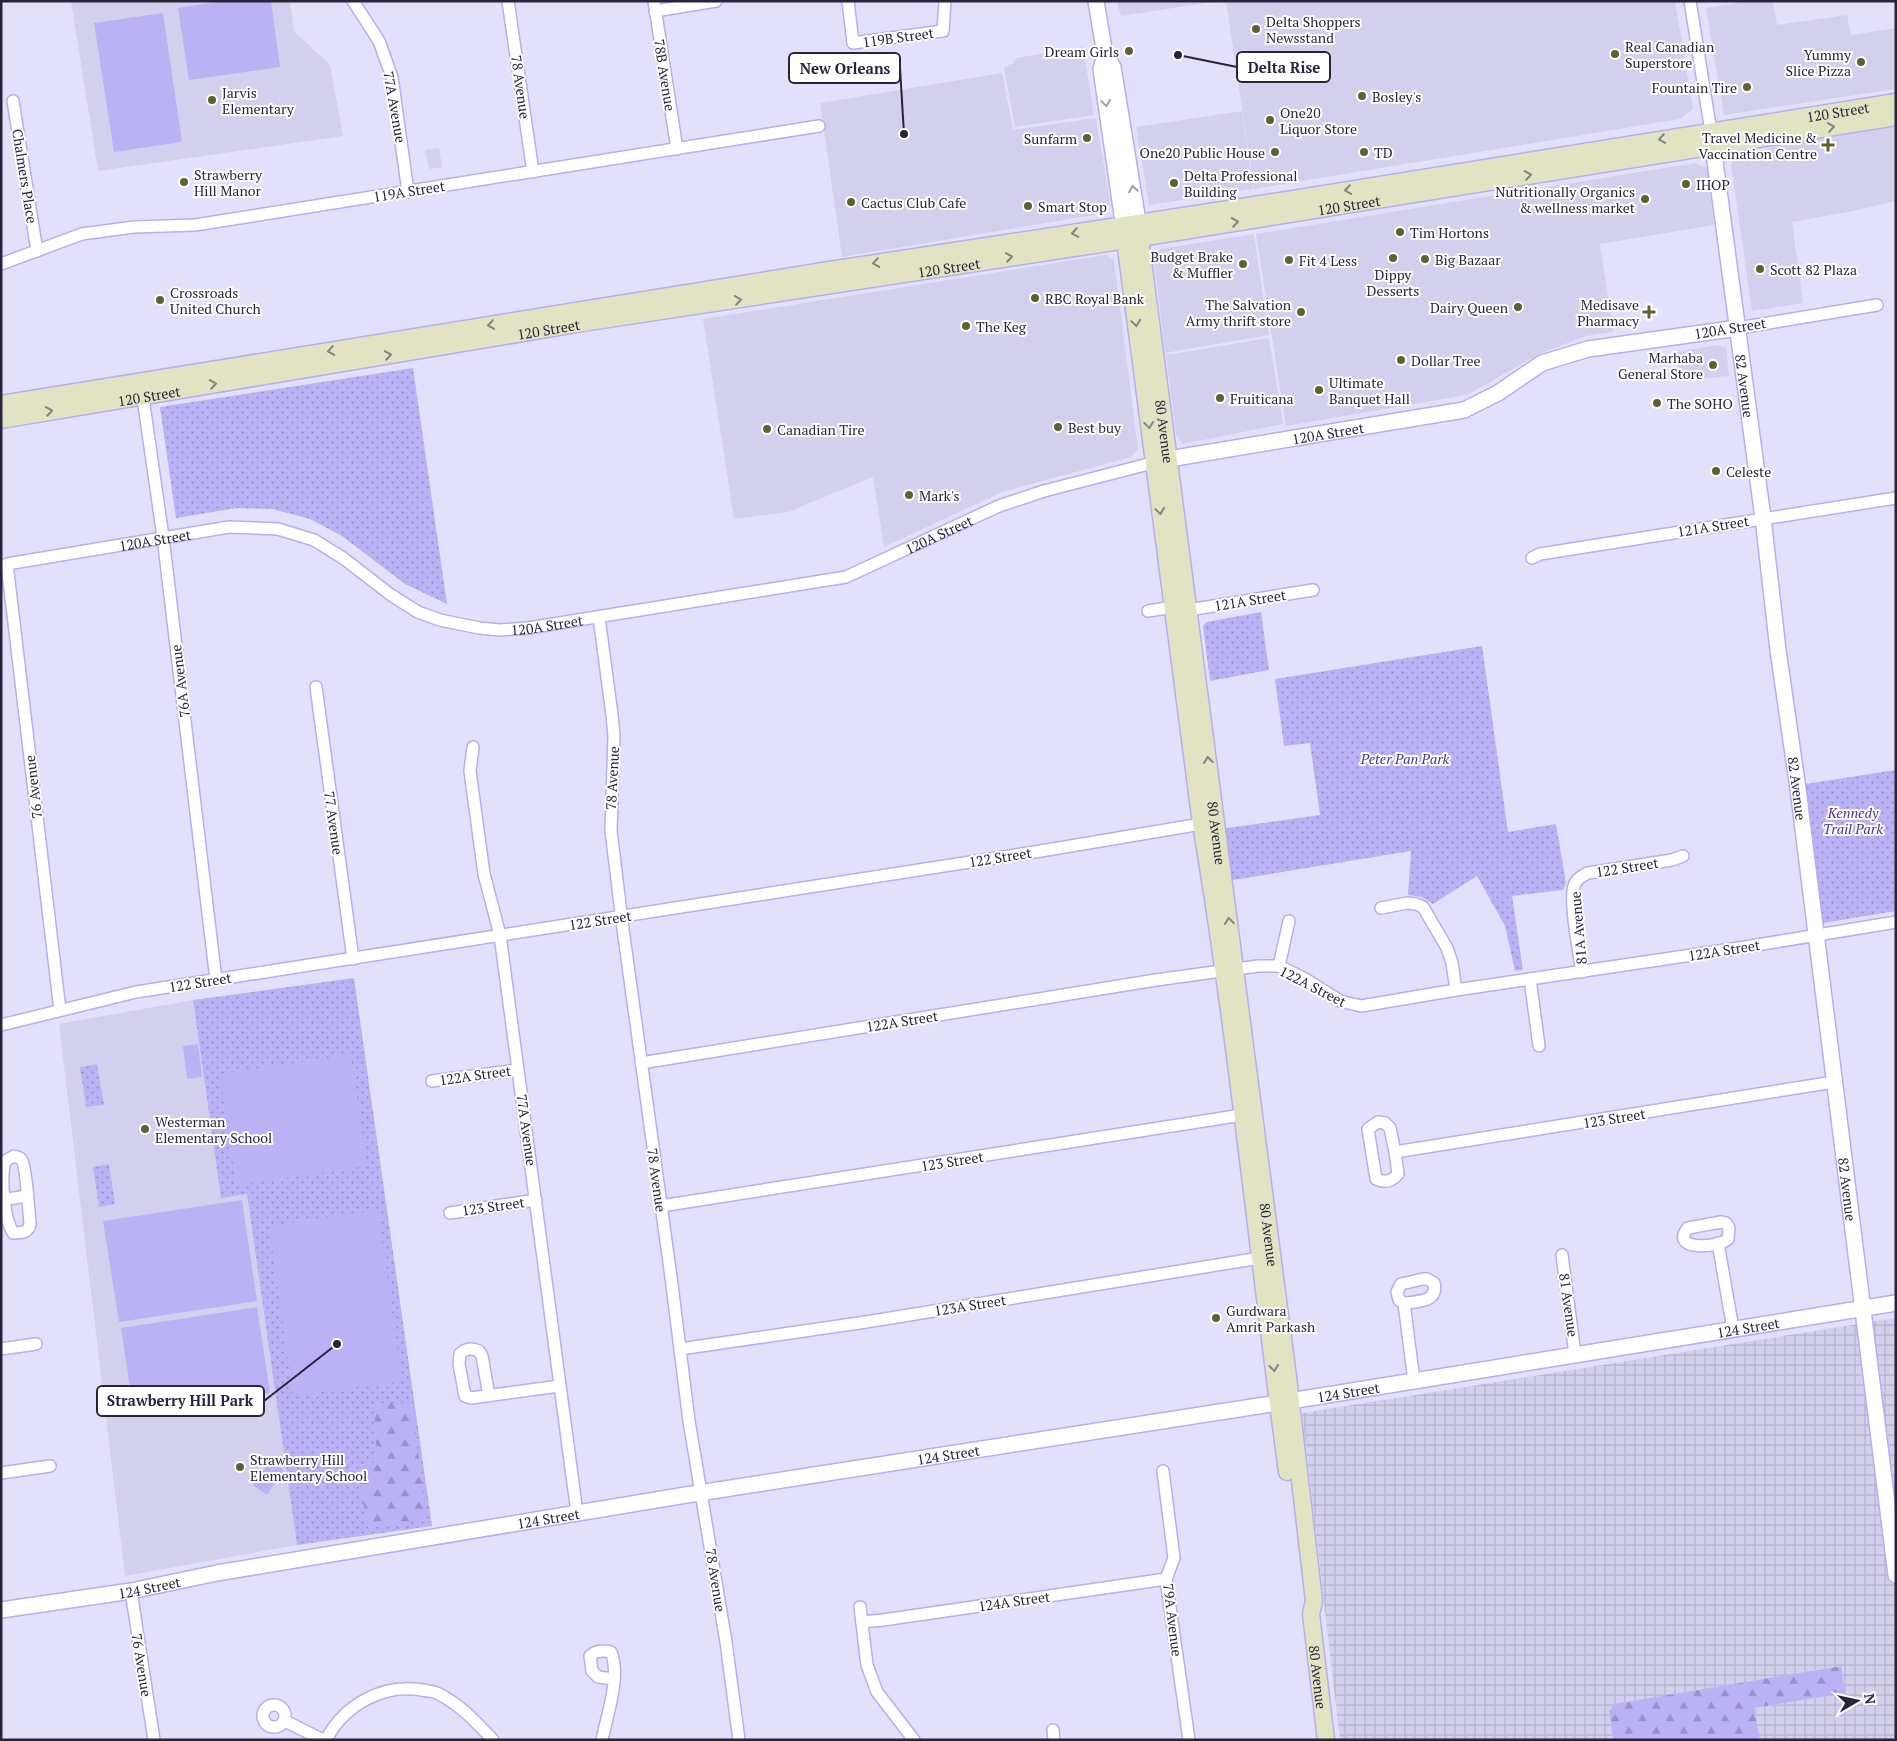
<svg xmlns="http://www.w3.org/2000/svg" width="1897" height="1741" font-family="'PT Serif',serif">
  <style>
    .built { fill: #d3d0ee }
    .industrial { fill: url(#industrial-grid) }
    .green { fill: url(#green-dots) }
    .forest { fill: url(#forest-firs) }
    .pitch { fill: #bbb2f6 }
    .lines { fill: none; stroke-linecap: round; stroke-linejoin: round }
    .minor-casing { stroke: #b7aef0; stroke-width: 14 }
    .tertiary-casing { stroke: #b7aef0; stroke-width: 18 }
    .secondary-casing { stroke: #b7aef0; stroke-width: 19 }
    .minor { stroke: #fff; stroke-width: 11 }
    .tertiary { stroke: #fff; stroke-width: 15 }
    .secondary { stroke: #e2e3c2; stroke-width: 16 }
    .oneway { stroke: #9e9ca8 }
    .oneway2 { stroke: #858480 }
    .poi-dot { fill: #60612e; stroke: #fff; stroke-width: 2 }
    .labels { text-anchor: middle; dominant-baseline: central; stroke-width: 4; stroke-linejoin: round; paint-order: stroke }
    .poi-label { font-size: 14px; fill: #28243d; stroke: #fff; text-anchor: start }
    .street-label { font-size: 14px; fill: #28243d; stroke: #fff }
    .park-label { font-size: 14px; font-style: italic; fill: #4d2f97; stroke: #fff }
    .leader { fill: none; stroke: #28243d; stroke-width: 2 }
    .callout-dot { fill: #28243d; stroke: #fff; stroke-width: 2 }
    .callout { fill: #fff; stroke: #28243d; stroke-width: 2 }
    .callout-label { font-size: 15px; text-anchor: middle; font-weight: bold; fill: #28243d }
  </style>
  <defs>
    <pattern id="industrial-grid" width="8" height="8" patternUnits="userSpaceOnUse" patternTransform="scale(1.25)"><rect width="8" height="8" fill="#d3d0ee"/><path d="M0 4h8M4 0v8" fill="none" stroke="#b5b2cd"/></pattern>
    <pattern id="green-dots" width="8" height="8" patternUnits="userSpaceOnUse" patternTransform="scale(1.25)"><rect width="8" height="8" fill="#bbb2f6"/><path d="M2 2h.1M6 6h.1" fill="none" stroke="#9891c8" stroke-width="1.8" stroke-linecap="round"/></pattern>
    <pattern id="forest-firs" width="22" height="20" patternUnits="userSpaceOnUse" patternTransform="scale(1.25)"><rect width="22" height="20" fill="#bbb2f6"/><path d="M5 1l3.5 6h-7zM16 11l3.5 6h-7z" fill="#9891c8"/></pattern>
  </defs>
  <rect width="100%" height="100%" fill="#e3e0fc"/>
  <g class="built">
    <path d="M71,1h219l4,30 36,34 13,71 -245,35z"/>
    <path d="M1117,1h102l-98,15z"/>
    <path d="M1226,1h449l18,108 -13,10 -426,70z"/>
    <path d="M1751,1h22l4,24 70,-10 4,20 45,-7v61l-172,26 -18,-107z"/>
    <path d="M1083,47l11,68 -79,12 -11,-60 10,-4 2,-5z"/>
    <path d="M1002,73l11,57 83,-12 14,84 -5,8 -5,4 -258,43 -22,-154z"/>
    <path d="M1242,111l11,78 -104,16 -13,-78z"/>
    <path d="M1896,126v75l-48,11 -56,10 11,81 -51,8 -21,-147 8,-10 29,-5 16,-6z"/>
    <path d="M439,148l3,19 -13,2 -4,-19z"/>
    <path d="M1695,163l12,5 7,57 -114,19 13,88 -27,4 -47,18 -72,41 -181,31 -30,-192z"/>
    <path d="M1254,234l15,101 -104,18 -11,-94 6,-10z"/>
    <path d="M1106,255l8,5 24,189 -7,8 -129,35 -118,55 -11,-70 -85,35 -54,7 -31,-200z"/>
    <path d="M1269,338l14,86 -100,20 -7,-9 -10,-80z"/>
    <path d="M1718,345l8,3 3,28 -49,5 -4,-29z"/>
    <path d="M193,1000l28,197 26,-3 50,351 -172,31 -66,-552z"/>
  </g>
  <path class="industrial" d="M1896,1318v422h-136l-6,-32 90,-15 -4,-27 -231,45 4,29h-273l-38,-327z"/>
  <g class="green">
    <path d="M413,368l34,236 -42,-20 -63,-48 -32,-17 -38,-10 -35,-1 -61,10 -16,-111z"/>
    <path d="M1261,612l8,58 -59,11 -7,-55 4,-4z"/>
    <path d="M1482,646l26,186 48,-8 10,59 -3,7 -51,6 11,74 -8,1 -10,-45 -28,-50 -44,28 -11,-7 -14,-2 3,-44 -184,30 -7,-52 100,-14 -10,-72 -26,3 -9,-67z"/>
    <path d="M1896,770v141l-73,12 -18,-139z"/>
    <path d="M354,978l78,548 -135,19 -50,-351 -26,4 -28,-198z"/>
    <path d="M97,1064l7,41 -18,2 -6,-40z"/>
    <path d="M109,1164l6,40 -16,3 -6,-40z"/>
  </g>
  <g class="forest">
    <path d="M412,1402l14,118 -58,8 -10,-57 19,-11 -3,-56z"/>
    <path d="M1841,1666l4,27 -91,15 6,32h-147l-4,-29 5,-7z"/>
  </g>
  <g class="pitch">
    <path d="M224,1h47l9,66 -91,13 -11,-72z"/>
    <path d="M163,13l19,129 -68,10 -20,-129z"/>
    <path d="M198,1044l4,33 -15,2 -4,-33z"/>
    <path d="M351,1055l16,111 -131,19 -16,-111z"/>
    <path d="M242,1200l15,101 -138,21 -16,-101z"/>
    <path d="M378,1210l24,171 -109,15 -24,-170z"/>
    <path d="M257,1307l13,86 -136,21 -13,-86z"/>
    <path d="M270,1460l14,10 -17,25 -14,-10z"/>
  </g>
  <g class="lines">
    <g class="minor-casing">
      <g id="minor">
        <path d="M353,1l26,40 13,36 16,115"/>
        <path d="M508,1l25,171"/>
        <path d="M654,1l23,148"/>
        <path d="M848,1l5,42 90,-12 2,-30"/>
        <path d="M1690,1l22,137"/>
        <path d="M655,11l61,-10"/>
        <path d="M13,101l24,150"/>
        <path d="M1,264l81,-30 52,-7 61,-2 624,-99"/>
        <path d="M1738,328l139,-23"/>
        <path d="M142,391l21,146 53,443"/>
        <path d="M1532,558l8,-4 356,-56"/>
        <path d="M1188,610l125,-20"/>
        <path d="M1148,611l26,-4"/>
        <path d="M599,617l13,98 2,21 -3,95 12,98 48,348 18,144 37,221 13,98"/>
        <path d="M316,687l37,272"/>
        <path d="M473,747l-3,24 14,103 16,61 77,578"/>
        <path d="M1381,908l26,-5 9,1 7,3 24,41 5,15 4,27"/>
        <path d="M1279,966l10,-45"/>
        <path d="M1582,972c-3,-19 -13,-71 -8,-86 2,-7 8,-10 14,-13l84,-13 11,-4"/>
        <path d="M1530,979l9,67"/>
        <path id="s1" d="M60,1010l-53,-446 222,-37 49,2 36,11 29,18 48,37 27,17 22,8 39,8 21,2 28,-2 318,-51 153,-71 45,-15 116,-30"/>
        <path d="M1,1025l135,-33 911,-142 154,-26"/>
        <path d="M641,1063l515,-83 102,-14h21l26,13 35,22 21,5 95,-16 283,-42 157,-26"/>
        <path d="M432,1081l86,-11"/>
        <path d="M1395,1152l3,22c-7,8 -13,9 -22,5l-8,-50 10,-7 7,1 5,5 5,24 439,-70"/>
        <path d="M14,1156c2,1 5,1 7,3 5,5 8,54 9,65 -1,9 -10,9 -17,9 -9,-15 -12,-51 -9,-68l1,-4z"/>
        <path d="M1,1200l26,-4"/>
        <path d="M661,1206l581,-91"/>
        <path d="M450,1213l86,-13"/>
        <path d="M1721,1222l5,1 3,5 -1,11c-10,9 -59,12 -40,-11z"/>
        <path d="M1718,1243l15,86"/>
        <path d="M1562,1255l13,99"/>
        <path d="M1423,1279h4l7,4c4,18 -13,18 -27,20h-3l-5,-3 -2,-8 4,-8z"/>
        <path d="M1404,1303l10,78"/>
        <path d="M1,1349l35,-5"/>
        <path d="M680,1349l186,-27 394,-64"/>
        <path d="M489,1396l-7,-40 -3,-5c-8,-3 -13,-3 -19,3l-1,10 6,32 6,2 88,-12"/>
        <path d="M1163,1471l11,87 -8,21 23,161"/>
        <path d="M1,1473l49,-7"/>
        <path d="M131,1591l23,149"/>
        <path d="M860,1607l7,58 10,27 37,48"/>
        <path d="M862,1622l21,-2 283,-41"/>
        <circle cx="274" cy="1716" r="11"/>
        <path d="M285,1721l38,19"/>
        <path d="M1053,1730l1,10"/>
        <path d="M326,1740c18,-35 57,-57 96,-50 5,1 10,1 15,3 24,12 38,28 56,47"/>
        <path d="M602,1740c5,-25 19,-64 9,-88 -8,-2 -15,-2 -21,4l2,15 6,6 16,2"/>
      </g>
    </g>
    <g class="tertiary-casing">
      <g id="tertiary">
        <path d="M1096,1l9,54 -4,14 24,167"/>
        <path d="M1105,55l8,12 27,167"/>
        <path id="s2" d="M1713,146l50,372 15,132 20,139 98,786"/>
        <path id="s3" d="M1169,459l295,-49 34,-17 44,-30 46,-14 150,-21"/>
        <path id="s4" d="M1,1610l130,-19 86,-18 469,-78 604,-94 606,-98"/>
      </g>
    </g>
    <g class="secondary-casing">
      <g id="secondary">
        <path id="s5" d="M1140,238l148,1139 26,224 -3,13 15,126"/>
        <path d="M1125,240l76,584c36,215 57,432 86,648"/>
        <path id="s6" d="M1,404l822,-133 419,-64 654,-105"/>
        <path id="s7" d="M1,420l588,-98 551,-84 756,-121"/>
      </g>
    </g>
    <use href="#minor" class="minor"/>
    <use href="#tertiary" class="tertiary"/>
    <use href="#secondary" class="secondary"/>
  </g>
  <defs><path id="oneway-chevron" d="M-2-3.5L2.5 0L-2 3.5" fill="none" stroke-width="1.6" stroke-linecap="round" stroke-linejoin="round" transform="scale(1.25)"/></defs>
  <g class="oneway">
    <use href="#oneway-chevron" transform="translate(1106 103) rotate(82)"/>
    <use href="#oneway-chevron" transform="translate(1133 189) rotate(-99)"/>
  </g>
  <g class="oneway2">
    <use href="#oneway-chevron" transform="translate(1831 127) rotate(-9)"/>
    <use href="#oneway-chevron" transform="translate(1662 139) rotate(171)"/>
    <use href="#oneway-chevron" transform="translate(1528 175) rotate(-9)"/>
    <use href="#oneway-chevron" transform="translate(1348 190) rotate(171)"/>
    <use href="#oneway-chevron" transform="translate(1235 222) rotate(-9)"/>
    <use href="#oneway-chevron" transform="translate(1075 233) rotate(171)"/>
    <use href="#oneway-chevron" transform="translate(1009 257) rotate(-8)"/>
    <use href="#oneway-chevron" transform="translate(876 263) rotate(171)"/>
    <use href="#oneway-chevron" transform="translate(738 300) rotate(-8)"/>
    <use href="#oneway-chevron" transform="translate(1136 323) rotate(82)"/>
    <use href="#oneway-chevron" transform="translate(491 325) rotate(171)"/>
    <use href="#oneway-chevron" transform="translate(331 351) rotate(171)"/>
    <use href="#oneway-chevron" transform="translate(388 355) rotate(-9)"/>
    <use href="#oneway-chevron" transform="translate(213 384) rotate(-9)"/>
    <use href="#oneway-chevron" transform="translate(49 411) rotate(-10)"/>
    <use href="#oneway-chevron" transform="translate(1149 425) rotate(83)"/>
    <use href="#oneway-chevron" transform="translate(1160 511) rotate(82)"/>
    <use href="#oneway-chevron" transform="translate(1208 760) rotate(-97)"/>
    <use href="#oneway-chevron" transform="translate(1229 921) rotate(-97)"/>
    <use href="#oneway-chevron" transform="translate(1274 1368) rotate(83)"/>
  </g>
  <g class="poi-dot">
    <circle cx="1256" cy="29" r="5"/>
    <circle cx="1129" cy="51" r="5"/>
    <circle cx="1615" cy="54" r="5"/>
    <circle cx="1861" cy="62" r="5"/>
    <circle cx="1747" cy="87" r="5"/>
    <circle cx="1362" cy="96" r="5"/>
    <circle cx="212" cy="100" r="5"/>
    <circle cx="1270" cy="120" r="5"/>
    <circle cx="1087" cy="138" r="5"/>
    <path d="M1825.5 137.5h5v5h5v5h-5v5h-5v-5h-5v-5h5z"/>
    <circle cx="1275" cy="152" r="5"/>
    <circle cx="1364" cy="152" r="5"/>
    <circle cx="184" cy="182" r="5"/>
    <circle cx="1174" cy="183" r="5"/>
    <circle cx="1686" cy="184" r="5"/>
    <circle cx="1645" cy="199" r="5"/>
    <circle cx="851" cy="202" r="5"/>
    <circle cx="1028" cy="206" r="5"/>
    <circle cx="1400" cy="232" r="5"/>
    <circle cx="1393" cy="258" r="5"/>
    <circle cx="1425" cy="259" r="5"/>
    <circle cx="1289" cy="260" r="5"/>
    <circle cx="1243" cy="264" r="5"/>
    <circle cx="1760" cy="269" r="5"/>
    <circle cx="1035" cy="298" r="5"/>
    <circle cx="160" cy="300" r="5"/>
    <circle cx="1518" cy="307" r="5"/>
    <circle cx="1301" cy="312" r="5"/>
    <path d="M1646.5 304.5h5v5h5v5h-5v5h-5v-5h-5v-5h5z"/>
    <circle cx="966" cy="326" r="5"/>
    <circle cx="1401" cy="360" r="5"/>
    <circle cx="1713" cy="365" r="5"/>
    <circle cx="1319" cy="390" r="5"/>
    <circle cx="1220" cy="398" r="5"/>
    <circle cx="1657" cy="403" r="5"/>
    <circle cx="1058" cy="427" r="5"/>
    <circle cx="767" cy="429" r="5"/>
    <circle cx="1716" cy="471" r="5"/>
    <circle cx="909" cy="495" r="5"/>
    <circle cx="145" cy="1129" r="5"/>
    <circle cx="1216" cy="1318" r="5"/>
    <circle cx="240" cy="1467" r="5"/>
  </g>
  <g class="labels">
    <g class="poi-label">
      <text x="1266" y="21">Delta Shoppers<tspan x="1266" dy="16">Newsstand</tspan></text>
      <text x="1625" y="46">Real Canadian<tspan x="1625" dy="16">Superstore</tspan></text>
      <text x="1119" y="51" text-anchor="end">Dream Girls</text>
      <text x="1851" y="54" text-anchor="end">Yummy<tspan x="1851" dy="16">Slice Pizza</tspan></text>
      <text x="1737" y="87" text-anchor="end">Fountain Tire</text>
      <text x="222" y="92">Jarvis<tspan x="222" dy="16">Elementary</tspan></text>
      <text x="1372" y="96">Bosley's</text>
      <text x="1280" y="112">One20<tspan x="1280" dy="16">Liquor Store</tspan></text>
      <text x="1817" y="137" text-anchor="end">Travel Medicine &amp;<tspan x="1817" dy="16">Vaccination Centre</tspan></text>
      <text x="1077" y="138" text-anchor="end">Sunfarm</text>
      <text x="1265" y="152" text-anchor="end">One20 Public House</text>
      <text x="1374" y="152">TD</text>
      <text x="194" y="174">Strawberry<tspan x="194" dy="16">Hill Manor</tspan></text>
      <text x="1184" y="175">Delta Professional<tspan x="1184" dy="16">Building</tspan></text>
      <text x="1696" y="184">IHOP</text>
      <text x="1635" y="191" text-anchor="end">Nutritionally Organics<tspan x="1635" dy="16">&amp; wellness market</tspan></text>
      <text x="861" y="202">Cactus Club Cafe</text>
      <text x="1038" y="206">Smart Stop</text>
      <text x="1410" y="232">Tim Hortons</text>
      <text x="1233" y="256" text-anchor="end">Budget Brake<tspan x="1233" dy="16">&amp; Muffler</tspan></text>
      <text x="1435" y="259">Big Bazaar</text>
      <text x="1299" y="260">Fit 4 Less</text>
      <text x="1770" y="269">Scott 82 Plaza</text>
      <text x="1393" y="274" text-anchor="middle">Dippy<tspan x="1393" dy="16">Desserts</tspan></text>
      <text x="170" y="292">Crossroads<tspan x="170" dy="16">United Church</tspan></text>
      <text x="1045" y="298">RBC Royal Bank</text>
      <text x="1291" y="304" text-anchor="end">The Salvation<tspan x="1291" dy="16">Army thrift store</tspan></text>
      <text x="1639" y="304" text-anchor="end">Medisave<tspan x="1639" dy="16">Pharmacy</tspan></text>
      <text x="1508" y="307" text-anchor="end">Dairy Queen</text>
      <text x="976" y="326">The Keg</text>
      <text x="1703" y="357" text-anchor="end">Marhaba<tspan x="1703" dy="16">General Store</tspan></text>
      <text x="1411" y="360">Dollar Tree</text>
      <text x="1329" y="382">Ultimate<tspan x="1329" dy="16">Banquet Hall</tspan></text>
      <text x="1230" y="398">Fruiticana</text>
      <text x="1667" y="403">The SOHO</text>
      <text x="1068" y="427">Best buy</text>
      <text x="777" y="429">Canadian Tire</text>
      <text x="1726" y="471">Celeste</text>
      <text x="919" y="495">Mark's</text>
      <text x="155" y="1121">Westerman<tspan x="155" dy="16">Elementary School</tspan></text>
      <text x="1226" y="1310">Gurdwara<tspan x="1226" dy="16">Amrit Parkash</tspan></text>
      <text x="250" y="1459">Strawberry Hill<tspan x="250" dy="16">Elementary School</tspan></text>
    </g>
    <g class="street-label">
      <text transform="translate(898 37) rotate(-8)">119B Street</text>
      <text transform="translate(665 75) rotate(81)">78B Avenue</text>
      <text transform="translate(521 87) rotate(82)">78 Avenue</text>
      <text transform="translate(395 107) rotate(80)">77A Avenue</text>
      <text stroke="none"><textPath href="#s6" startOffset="1860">120 Street</textPath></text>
      <text transform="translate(25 176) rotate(81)">Chalmers Place</text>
      <text transform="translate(409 191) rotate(-9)">119A Street</text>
      <text stroke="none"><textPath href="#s7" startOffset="1365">120 Street</textPath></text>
      <text stroke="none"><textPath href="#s7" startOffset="960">120 Street</textPath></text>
      <text transform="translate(1730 328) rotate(-9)">120A Street</text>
      <text stroke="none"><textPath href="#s7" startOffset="555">120 Street</textPath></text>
      <text stroke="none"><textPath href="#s2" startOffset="242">82 Avenue</textPath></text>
      <text stroke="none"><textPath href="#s7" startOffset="150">120 Street</textPath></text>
      <text stroke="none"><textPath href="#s5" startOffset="195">80 Avenue</textPath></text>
      <text stroke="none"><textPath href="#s3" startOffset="161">120A Street</textPath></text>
      <text transform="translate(1713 526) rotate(-9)">121A Street</text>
      <text stroke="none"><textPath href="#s1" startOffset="1424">120A Street</textPath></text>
      <text stroke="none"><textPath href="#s1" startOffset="599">120A Street</textPath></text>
      <text transform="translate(1250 600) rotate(-9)">121A Street</text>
      <text stroke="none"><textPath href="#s1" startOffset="1019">120A Street</textPath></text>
      <text transform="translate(180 681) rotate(-97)">76A Avenue</text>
      <text transform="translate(612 778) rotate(-87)">78 Avenue</text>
      <text transform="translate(33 787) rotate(-97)">76 Avenue</text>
      <text stroke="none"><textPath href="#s2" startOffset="648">82 Avenue</textPath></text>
      <text transform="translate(334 823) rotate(82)">77 Avenue</text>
      <text stroke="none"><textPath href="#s5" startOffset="600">80 Avenue</textPath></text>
      <text transform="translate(1000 857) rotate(-9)">122 Street</text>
      <text transform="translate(1627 867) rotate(-9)">122 Street</text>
      <text transform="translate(600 920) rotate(-9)">122 Street</text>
      <text transform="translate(1578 928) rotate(-95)">81A Avenue</text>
      <text transform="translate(1724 950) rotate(-9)">122A Street</text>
      <text transform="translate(200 982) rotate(-9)">122 Street</text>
      <text transform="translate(1313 986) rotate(27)">122A Street</text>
      <text transform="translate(902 1021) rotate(-9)">122A Street</text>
      <text transform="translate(475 1075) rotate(-8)">122A Street</text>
      <text transform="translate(1614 1118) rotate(-9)">123 Street</text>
      <text transform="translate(527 1130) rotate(82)">77A Avenue</text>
      <text transform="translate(952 1161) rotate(-9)">123 Street</text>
      <text transform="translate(657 1180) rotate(82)">78 Avenue</text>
      <text stroke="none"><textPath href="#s2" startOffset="1052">82 Avenue</textPath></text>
      <text transform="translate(493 1206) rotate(-8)">123 Street</text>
      <text stroke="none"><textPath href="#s5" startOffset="1005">80 Avenue</textPath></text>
      <text transform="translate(970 1305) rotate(-9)">123A Street</text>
      <text transform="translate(1569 1305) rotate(82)">81 Avenue</text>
      <text stroke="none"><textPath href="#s4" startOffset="1770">124 Street</textPath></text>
      <text stroke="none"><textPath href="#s4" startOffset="1365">124 Street</textPath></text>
      <text stroke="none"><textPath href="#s4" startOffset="960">124 Street</textPath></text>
      <text stroke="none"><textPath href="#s4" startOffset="555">124 Street</textPath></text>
      <text transform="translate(716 1580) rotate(81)">78 Avenue</text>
      <text stroke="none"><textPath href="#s4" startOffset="150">124 Street</textPath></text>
      <text transform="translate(1014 1601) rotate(-8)">124A Street</text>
      <text transform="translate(1173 1620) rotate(83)">79A Avenue</text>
      <text transform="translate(142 1665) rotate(81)">76 Avenue</text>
      <text stroke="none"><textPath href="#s5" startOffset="1451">80 Avenue</textPath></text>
    </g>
    <g class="park-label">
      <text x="1405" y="758">Peter Pan Park</text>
      <text x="1853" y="812">Kennedy<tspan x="1853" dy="16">Trail Park</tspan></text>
    </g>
  </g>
  <path class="leader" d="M1178 55L1237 67M904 134L900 68M337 1344L264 1401"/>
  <g class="callout-dot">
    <circle cx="1178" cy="55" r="5"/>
    <circle cx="904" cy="134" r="5"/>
    <circle cx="337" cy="1344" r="5"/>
  </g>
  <g class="callout">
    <rect x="1237" y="52" width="93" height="30" rx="5"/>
    <rect x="789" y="53" width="111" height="30" rx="5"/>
    <rect x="97" y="1386" width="167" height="30" rx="5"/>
  </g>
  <g class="callout-label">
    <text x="1284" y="73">Delta Rise</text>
    <text x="845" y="74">New Orleans</text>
    <text x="180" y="1406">Strawberry Hill Park</text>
  </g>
  <rect width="1897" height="1741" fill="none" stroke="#28243d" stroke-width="5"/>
  <g transform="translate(1857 1701) rotate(81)" stroke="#ffffff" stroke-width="4" paint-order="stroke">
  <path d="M0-4L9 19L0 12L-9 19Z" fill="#28243d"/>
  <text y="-8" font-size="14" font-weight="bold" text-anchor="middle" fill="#28243d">N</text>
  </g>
</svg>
